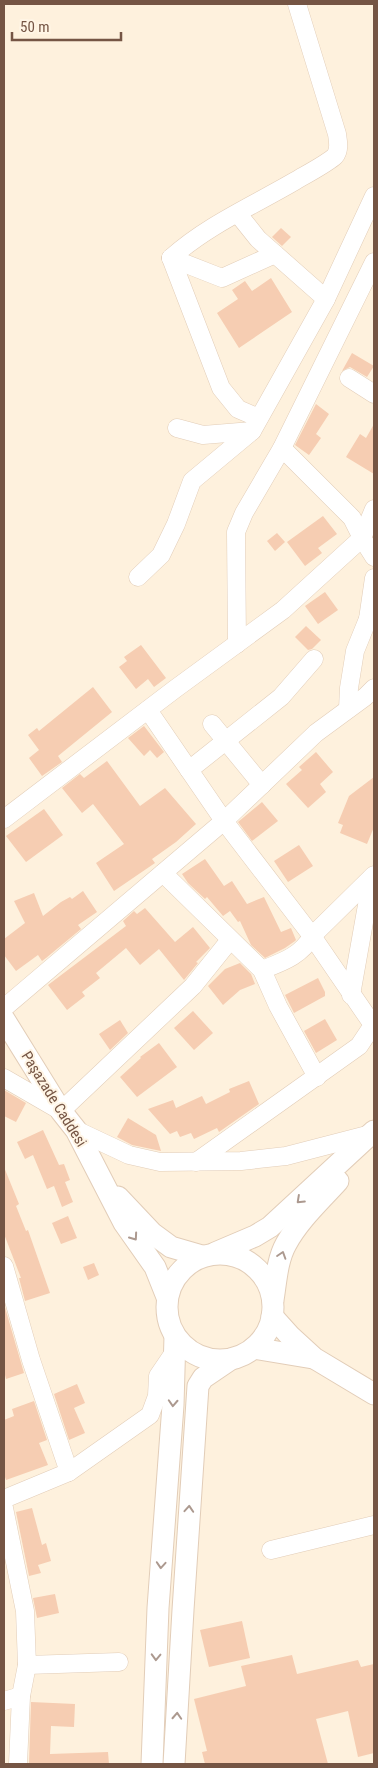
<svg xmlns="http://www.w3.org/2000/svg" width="378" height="1768" font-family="'Roboto Condensed',sans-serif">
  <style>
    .building { fill: #f6cdb2 }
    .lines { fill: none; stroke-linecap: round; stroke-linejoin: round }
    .minor-casing { stroke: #e2cdb8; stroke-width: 19 }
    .tertiary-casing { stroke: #e2cdb8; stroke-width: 23 }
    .minor { stroke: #fff; stroke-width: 18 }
    .tertiary { stroke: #fff; stroke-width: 21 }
    .oneway { stroke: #ac998f }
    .labels { text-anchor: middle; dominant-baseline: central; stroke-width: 4; stroke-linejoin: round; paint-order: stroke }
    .street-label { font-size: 15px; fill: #755544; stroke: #fff5e5 }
  </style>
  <rect width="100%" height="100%" fill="#fef1dd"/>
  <g class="building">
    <path d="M281,228l10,9 -9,9 -10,-9z"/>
    <path d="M271,278l21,34 -53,36 -22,-35 21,-14 -6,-9 13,-9 7,10z"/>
    <path d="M352,353l22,13 -7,11 -17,-10 -8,4z"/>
    <path d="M316,404l13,10 -13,20 5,4 -12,17 -14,-10z"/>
    <path d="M374,424v50l-28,-17 14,-23 6,4z"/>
    <path d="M323,516l14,18 -19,14 4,5 -17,13 -18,-24z"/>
    <path d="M277,533l8,9 -10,9 -8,-10z"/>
    <path d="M325,592l13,18 -20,14 -13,-18z"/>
    <path d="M306,626l15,14 -9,9 -4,1 -13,-13z"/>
    <path d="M141,645l25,33 -12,9 -6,-8 -12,10 -17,-22 8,-6 -3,-4z"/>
    <path d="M93,687l19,25 -54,44 4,6 -20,14 -13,-18 10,-8 -11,-15 9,-7 2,3z"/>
    <path d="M144,726l20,26 -7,6 -7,-8 -6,6 -16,-18z"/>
    <path d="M316,752l17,20 -13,12 6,8 -18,16 -22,-24 16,-14 -3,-3z"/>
    <path d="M107,761l33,45 25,-18 31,36 -20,18 -24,17 3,4 -41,28 -18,-28 28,-19 -31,-40 -11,9 -20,-25 18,-14 4,4z"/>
    <path d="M374,777v50l-7,17 -27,-11 3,-8 -5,-2 11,-27z"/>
    <path d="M262,802l16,19 -26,20 -14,-19z"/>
    <path d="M44,809l19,26 -37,27 -20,-26z"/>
    <path d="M299,845l14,21 -25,16 -14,-21z"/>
    <path d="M205,859l19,27 8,-5 15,23 17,-7 17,35 10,-4 5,12 -1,1 -10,7 -20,10 -14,-13 -11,-24 -2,1 -8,-11 -7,5 -16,-19 -2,2 -17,-16 -6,-9z"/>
    <path d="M83,891l14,21 -19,13 3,4 -35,29 -4,3 -4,-6 -22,16 -12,-16v-16l21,-16 -11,-22 20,-8 9,23 18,-14 9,-5 2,2z"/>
    <path d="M145,908l30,34 18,-15 17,21 -14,14 2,1 -14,17 -25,-31 -19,16 -14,-17 -30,25 4,5 -18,14 3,4 -18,14 -19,-25 78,-59 -3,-5 11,-10 3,3z"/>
    <path d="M240,963l11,11 4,10 -15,6 -17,15 -15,-19 17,-17z"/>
    <path d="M318,978l7,14v4l-31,17 -9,-18z"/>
    <path d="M193,1011l20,22 -19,17 -20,-22z"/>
    <path d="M325,1019l12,21 -21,13 -12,-22z"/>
    <path d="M120,1020l8,13 -18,17 -11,-16z"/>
    <path d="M159,1043l18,24 -40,30 -17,-20 21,-19 -1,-1z"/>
    <path d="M249,1081l10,23 -40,28 -2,-4 -23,11 -3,-6 -11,4 -3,-6 -7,3 -22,-25 25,-9 3,8 26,-12 4,8 24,-12 -1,-3z"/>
    <path d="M4,1090l22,13 -10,19 -12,-6z"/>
    <path d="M128,1118l28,17 5,16 -29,-6 -15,-8z"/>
    <path d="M43,1130l16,35 5,-1 6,16 -5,2 8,20 -11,5 -8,-21 -7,3 -14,-34 -8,4 -8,-17z"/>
    <path d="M4,1167l15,37 -3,2 10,25 2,-1 22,63 -25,8 -6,-23h2l-17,-44z"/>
    <path d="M68,1216l9,22 -16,6 -9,-21z"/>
    <path d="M94,1263l5,12 -11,5 -5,-13z"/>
    <path d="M4,1304l20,69 -18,6 -2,-8z"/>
    <path d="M77,1384l8,19 -11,5 11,25 -16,7 -15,-46z"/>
    <path d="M34,1401l13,39 -8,3 9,22 -42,15 -2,-6v-54l10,-4 -2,-7z"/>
    <path d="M32,1508l10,37 4,-2 5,18 -13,4 3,8 -12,3 -13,-64z"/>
    <path d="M55,1594l4,19 -22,5 -4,-20z"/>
    <path d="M242,1621l8,37 -41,9 -9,-37z"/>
    <path d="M292,1655l5,19 61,-14 3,7 13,-3v89l-16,4 -10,-46 -32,8 12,45h-123l-3,-12 5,-1 -13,-52 52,-13 -5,-20z"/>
    <path d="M31,1702l44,2 -1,23 -23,-1 -1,28 58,-2 1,12h-80z"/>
  </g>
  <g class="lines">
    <g class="minor-casing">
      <g id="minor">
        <path d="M238,214l20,25 68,60"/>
        <path d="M171,258c35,-32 83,-53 124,-77 10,-6 33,-18 40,-25 5,-6 3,-15 2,-22l-40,-130"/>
        <path d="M171,258l50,130 17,21 21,9"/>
        <path d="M171,258l51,20 53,-24"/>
        <path d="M349,378l25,16"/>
        <path d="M177,428l26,7 49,-4"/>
        <path d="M282,448l70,70 10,20 12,19"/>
        <path d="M138,577l23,-22 15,-31 16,-43 60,-50 74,-132 48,-103"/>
        <path d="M368,619l6,-41"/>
        <path d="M237,644l-1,-112 8,-19 38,-65 92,-186"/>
        <path d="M348,709l1,-21 6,-37 13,-32 6,2"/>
        <path d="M148,710l76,111 88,115 61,89 -14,21 -163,116"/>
        <path d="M212,724l50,61"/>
        <path d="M189,770l92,-73 33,-38"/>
        <path d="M4,819l171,-130 108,-79 79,-72 12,-29"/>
        <path d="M163,873l99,97 16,36 39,71"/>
        <path d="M262,970c20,-8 39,-14 50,-34l62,-61"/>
        <path d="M351,995l21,-118"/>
        <path d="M4,1008l220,-187 92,-88 49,-36 9,-9"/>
        <path d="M4,1078l57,33 132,-125 37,-46"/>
        <path d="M76,1130l53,25 31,7 81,-1 45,-5 85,-22"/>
        <path d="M4,1266l27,94 38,112"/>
        <path d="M4,1499l65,-27 81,-57 7,-19 1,-20 17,-25"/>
        <path d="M4,1508l21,103 2,54 -6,31 -3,68"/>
        <path d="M271,1550l103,-25"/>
        <path d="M27,1665l92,-3"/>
        <path d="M4,1701l17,-5"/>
      </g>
    </g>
    <g class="tertiary-casing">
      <g id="tertiary">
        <path d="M4,1019l57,92 15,19 48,93 31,44 12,30"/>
        <path d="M118,1197l34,36 19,14 31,9"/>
        <path d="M215,1253l40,-17 15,-9 104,-96"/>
        <circle cx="220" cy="1307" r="53"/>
        <path d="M273,1300c3,-18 4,-40 13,-56 13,-24 34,-43 52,-63"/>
        <path d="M272,1316l18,20 24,22 60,36"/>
        <path d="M254,1348l59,10"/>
        <path d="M152,1764l6,-156 15,-203 2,-69"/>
        <path d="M174,1764l9,-154 15,-224 5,-8 28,-19"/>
      </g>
    </g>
    <use href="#minor" class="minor"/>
    <use href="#tertiary" class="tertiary"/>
  </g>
  <defs><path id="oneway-chevron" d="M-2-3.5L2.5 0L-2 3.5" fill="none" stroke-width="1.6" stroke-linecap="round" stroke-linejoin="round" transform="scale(1.25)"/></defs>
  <g class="oneway">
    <use href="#oneway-chevron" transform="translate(300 1200) rotate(137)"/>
    <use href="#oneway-chevron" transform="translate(134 1237) rotate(55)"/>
    <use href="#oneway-chevron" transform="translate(282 1255) rotate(-72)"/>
    <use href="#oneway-chevron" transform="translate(173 1403) rotate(93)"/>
    <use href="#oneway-chevron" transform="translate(189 1509) rotate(-86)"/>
    <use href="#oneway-chevron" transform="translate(161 1565) rotate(94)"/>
    <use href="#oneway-chevron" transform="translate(156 1657) rotate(92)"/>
    <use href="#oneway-chevron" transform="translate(177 1716) rotate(-87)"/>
  </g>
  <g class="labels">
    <g class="street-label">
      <text transform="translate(54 1099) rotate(58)">Paşazade Caddesi</text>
    </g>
  </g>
  <rect width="378" height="1768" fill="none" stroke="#755544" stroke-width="10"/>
  <path d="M12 32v8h109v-8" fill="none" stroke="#755544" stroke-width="2.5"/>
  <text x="20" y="32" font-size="15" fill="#755544" stroke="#fff5e5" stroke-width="4" paint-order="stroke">50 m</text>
</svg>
